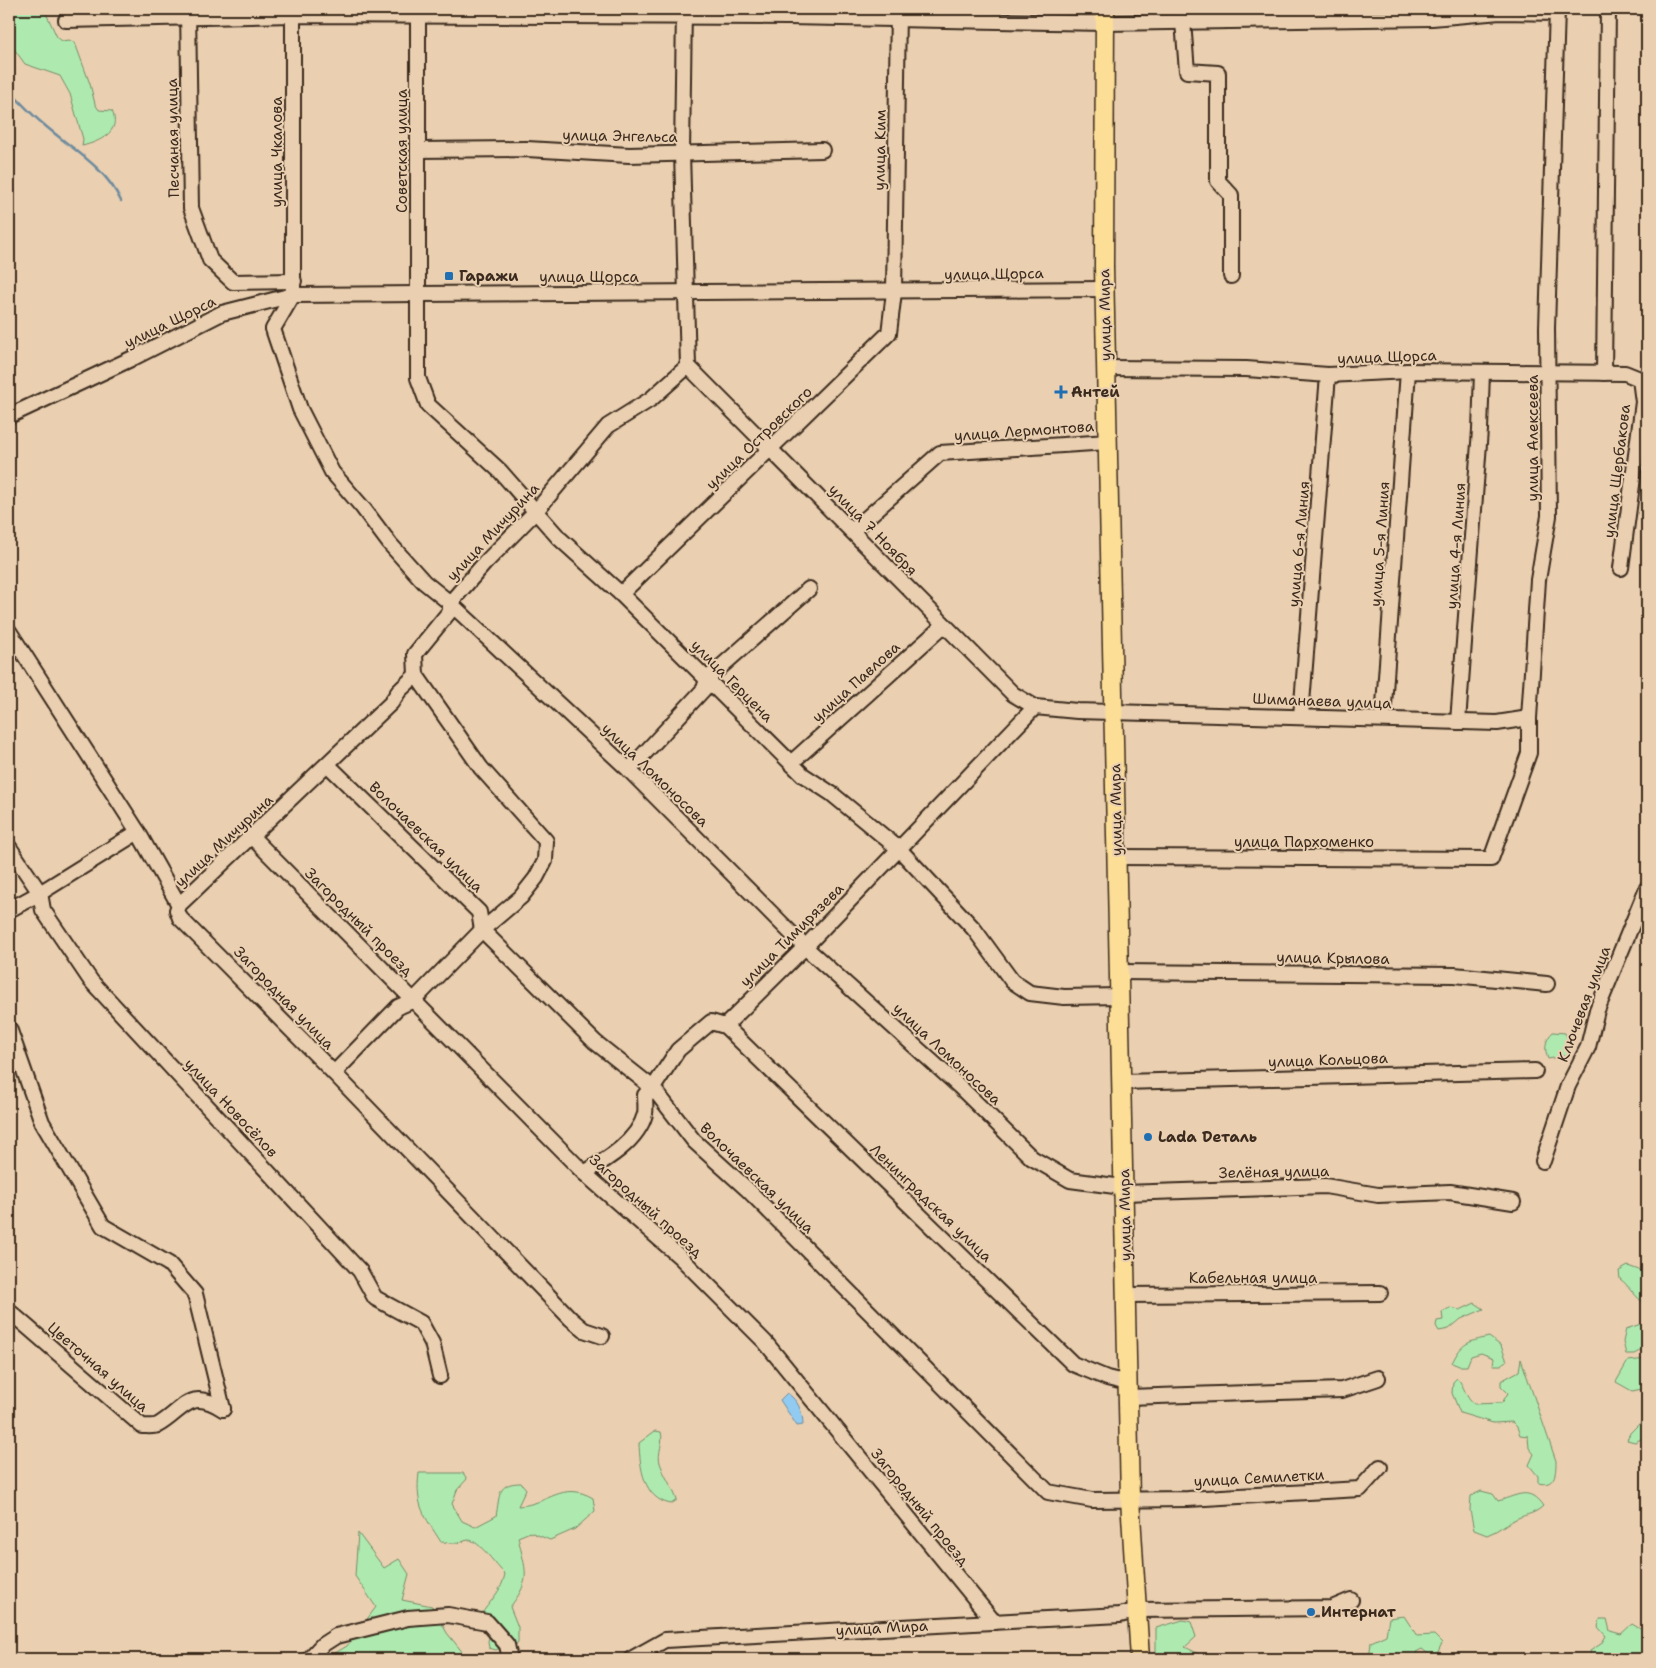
<svg xmlns="http://www.w3.org/2000/svg" width="1656" height="1668" font-family="'Shantell Sans',sans-serif">
  <style>
    .green { fill: #aeeab0; stroke: #748a67 }
    .water { fill: #91cbf1; stroke: #6f8b9d }
    .lines { fill: none; stroke-linecap: round; stroke-linejoin: round }
    .stream { stroke: #6f8b9d; stroke-width: 2.5 }
    .minor-casing { stroke: #3b2a1e; stroke-width: 18 }
    .major-casing { stroke: #3b2a1e; stroke-width: 21 }
    .minor { stroke: #ead0b1; stroke-width: 14 }
    .major { stroke: #fcde96; stroke-width: 18 }
    .poi-dot { fill: #1f6fb2; stroke: #ead0b1; stroke-width: 2 }
    .labels { text-anchor: middle; dominant-baseline: central; stroke-width: 4; stroke-linejoin: round; paint-order: stroke }
    .street-label { font-size: 15px; fill: #3b2a1e; stroke: #ead0b1 }
    .poi-label { font-size: 15px; font-weight: bold; fill: #3b2a1e; stroke: #ead0b1; text-anchor: start }
  </style>
  <rect width="100%" height="100%" fill="#ead0b1"/>
  <filter id="ink" filterUnits="userSpaceOnUse"><feTurbulence type="fractalNoise" baseFrequency=".02" numOctaves="2"/><feDisplacementMap in="SourceGraphic" scale="10" xChannelSelector="R" yChannelSelector="G"/><feConvolveMatrix kernelMatrix="1 2 1 2 8 2 1 2 1" color-interpolation-filters="sRGB"/></filter>
  <g filter="url(#ink)">
    <g class="green">
      <path d="M9,9h35l13,28 5,4 7,-1 6,3 15,41 5,20 4,6 13,1c10,21 -13,31 -30,35l1,-7 -13,-45 -10,-18 -35,-12 -16,-22z"/>
      <path d="M1553,1032l12,1 5,10 -1,12 -21,4c-4,-10 -3,-20 5,-27z"/>
      <path d="M1628,1266l19,7v32c-13,-8 -16,-18 -27,-26l-1,-8z"/>
      <path d="M1475,1303l9,6 -23,10 -12,10 -10,2 -3,-5 1,-5 6,-1 -1,-8 8,-4 10,2z"/>
      <path d="M1647,1322v25l-13,7h-8l-3,-12 3,-13z"/>
      <path d="M1489,1337l12,9 6,15 -6,4h-8l1,-7 -13,-5 -10,3 -4,10h-8l-7,-3c10,-21 16,-21 37,-26z"/>
      <path d="M1521,1359l35,102c0,13 -1,26 -18,22v-7l-9,-11 5,-11 -5,-6 -1,-12 -8,-1 -3,-8 -5,-5 -19,1 -33,-10 -8,-20 1,-11 4,-4c8,8 8,20 17,26l28,-1 6,-10 -7,-7v-5l18,-10z"/>
      <path d="M1647,1359v29l-15,3 -16,-9 12,-21z"/>
      <path d="M1647,1416v20l-12,6 -8,-2 3,-7z"/>
      <path d="M655,1431l6,1c3,10 -4,21 -1,31 4,14 13,24 17,37l-6,4c-28,-5 -31,-37 -32,-61z"/>
      <path d="M419,1473h44l4,6 -10,11 -5,14 10,17 13,6 21,-11c4,-21 1,-33 25,-33l5,6 -8,17c30,-1 44,-26 75,-8l2,13 -20,18 -25,11 -20,-8 -12,5c7,34 15,41 -8,70l8,20v15l-4,5 -7,-2 -11,5 -7,-2 -1,-7 2,-7 -10,-18c10,-15 22,-25 25,-42 -9,-8 -25,-33 -36,-34 -4,0 -8,3 -12,3 -5,1 -11,-1 -16,-1 -17,-27 -26,-36 -22,-69z"/>
      <path d="M1481,1491l12,3 5,7c21,-6 31,-15 45,5 -8,8 -16,8 -25,12 -11,4 -19,13 -31,17l-13,-5 -4,-20 1,-14z"/>
      <path d="M358,1533l26,35 15,-9 10,15 -7,26 30,6 15,27 21,26h-143l22,-13 29,-39 -21,-31z"/>
      <path d="M1404,1616l13,20 17,-1 8,8 -5,11 -6,2 -9,-7 -6,3 3,7h-50l2,-17 15,-7 3,-17z"/>
      <path d="M1600,1619h7l3,12 11,3 11,-10 15,9v26h-13l-10,-4 -6,4 -27,-1 -1,-7 11,-7 5,-8 -8,-9z"/>
      <path d="M1183,1620l8,2 5,15 -11,10 14,7v5h-43v-31z"/>
    </g>
    <path class="water" d="M787,1393c11,7 16,19 16,32l-6,1 -17,-26z"/>
    <g class="lines">
      <path class="stream" d="M9,91c11,10 21,22 33,32 28,25 63,43 79,78"/>
      <g class="minor-casing">
        <g id="minor">
          <path d="M188,9l3,199 19,52 23,22 61,-1"/>
          <path d="M293,9v286l-20,34 27,80 32,63 31,36 27,36 34,38 26,21 179,167 176,177 155,140 72,71 38,22 45,6 9,7 201,-7 53,9 72,-3 63,10"/>
          <path d="M418,9v369l10,27 72,66 59,67 62,56 182,181 29,19 67,55 75,80 38,52 18,12 34,4 56,-1"/>
          <path d="M684,9l-2,144 6,213 325,328 22,13 42,4 420,12 32,-5"/>
          <path d="M66,20l227,-5 495,2 317,6 327,-5 68,-6 57,1"/>
          <path d="M1183,22l4,49 31,2v108l13,14v81"/>
          <path d="M418,150l109,-1 102,6 193,-5"/>
          <path d="M1106,368l140,1 82,6 80,-4 217,2 15,6 3,23 -22,166"/>
          <path d="M1604,373l4,-364"/>
          <path d="M9,416l124,-58 89,-45 71,-18 812,-6"/>
          <path d="M852,531l88,-78 168,-11"/>
          <path d="M621,594l268,-261 5,-41 4,-283"/>
          <path d="M9,631l129,201 41,73 -2,5 3,8 154,155 237,246 13,11 18,6"/>
          <path d="M1301,716l27,-341"/>
          <path d="M1383,719l25,-348"/>
          <path d="M1458,722l22,-292 2,-58"/>
          <path d="M791,763l153,-138"/>
          <path d="M328,765l151,147 3,18 113,112 58,46 41,53 53,48 301,303 44,8 96,-1 172,-10 20,-22"/>
          <path d="M629,770l75,-81 3,-10 102,-90"/>
          <path d="M252,837l332,336 96,84 85,85 229,280"/>
          <path d="M9,847l31,46 3,17 48,71 269,290 15,27 46,25 11,20 8,33"/>
          <path d="M1117,857l374,2 38,-106v-35l9,-138 11,-64 -2,-188 10,-319"/>
          <path d="M179,905l212,-202 8,-12 17,-16 -1,-21 35,-43v-8l34,-39 52,-53 72,-85 43,-27 37,-33"/>
          <path d="M9,910l31,-17 98,-61"/>
          <path d="M1119,972l335,3 93,9"/>
          <path d="M725,1026l348,338 34,14 21,5"/>
          <path d="M9,1028l33,94 61,104 66,38 26,30 28,115"/>
          <path d="M334,1073l64,-66 16,-7 68,-70 39,-33 15,-19 9,-17 1,-20 -65,-73 -65,-93"/>
          <path d="M1122,1082l413,-11"/>
          <path d="M1543,1161l25,-75 20,-39 9,-37 50,-122"/>
          <path d="M584,1173c22,-13 54,-32 61,-59 1,-5 0,-14 0,-19l8,-7 25,-38 33,-28 14,4 80,-79 230,-240"/>
          <path d="M1126,1295l254,-2"/>
          <path d="M9,1311l133,115c5,0 12,1 16,-1 26,-15 31,-38 65,-16"/>
          <path d="M1128,1397l214,-7 36,-12"/>
          <path d="M309,1659l13,-14 14,-9 72,-18 40,-3 39,7 20,23 3,14"/>
          <path d="M631,1659l34,-19 455,-25 18,-5 194,-2 19,-8"/>
        </g>
      </g>
      <g class="major-casing">
        <path id="major" d="M1105,9l-1,258 26,1232 10,160"/>
      </g>
      <use href="#minor" class="minor"/>
      <use href="#major" class="major"/>
    </g>
  </g>
  <g class="poi-dot">
    <rect x="444" y="271" width="10" height="10" rx="2.5"/>
    <path d="M1058.5 384.5h5v5h5v5h-5v5h-5v-5h-5v-5h5z"/>
    <circle cx="1148" cy="1137" r="5"/>
    <circle cx="1311" cy="1612" r="5"/>
  </g>
  <g class="labels">
    <g class="street-label">
      <text transform="translate(620 136) rotate(1)">улица Энгельса</text>
      <text transform="translate(173 138) rotate(-91)">Песчаная улица</text>
      <text transform="translate(880 150) rotate(-89)">улица Ким</text>
      <text transform="translate(402 151) rotate(-90)">Советская улица</text>
      <text transform="translate(277 152) rotate(-90)">улица Чкалова</text>
      <text transform="translate(994 274) rotate(-1)">улица Щорса</text>
      <text x="589" y="277">улица Щорса</text>
      <text transform="translate(1105 315) rotate(-91)">улица Мира</text>
      <text transform="translate(170 322) rotate(-26)">улица Щорса</text>
      <text transform="translate(1387 357) rotate(-2)">улица Щорса</text>
      <text transform="translate(1024 431) rotate(-4)">улица Лермонтова</text>
      <text transform="translate(759 438) rotate(-44)">улица Островского</text>
      <text transform="translate(1533 438) rotate(-90)">улица Алексеева</text>
      <text transform="translate(1617 471) rotate(-83)">улица Щербакова</text>
      <text transform="translate(873 530) rotate(46)">улица 7 Ноября</text>
      <text transform="translate(493 532) rotate(-47)">улица Мичурина</text>
      <text transform="translate(1299 544) rotate(-85)">улица 6-я Линия</text>
      <text transform="translate(1380 544) rotate(-86)">улица 5-я Линия</text>
      <text transform="translate(1456 546) rotate(-86)">улица 4-я Линия</text>
      <text transform="translate(732 681) rotate(45)">улица Герцена</text>
      <text transform="translate(856 682) rotate(-42)">улица Павлова</text>
      <text transform="translate(1322 701) rotate(2)">Шиманаева улица</text>
      <text transform="translate(655 775) rotate(44)">улица Ломоносова</text>
      <text transform="translate(1116 810) rotate(-91)">улица Мира</text>
      <text transform="translate(426 837) rotate(44)">Волочаевская улица</text>
      <text transform="translate(224 841) rotate(-43)">улица Мичурина</text>
      <text x="1304" y="842">улица Пархоменко</text>
      <text transform="translate(359 922) rotate(45)">Загородный проезд</text>
      <text transform="translate(792 935) rotate(-45)">улица Тимирязева</text>
      <text transform="translate(1333 958) rotate(1)">улица Крылова</text>
      <text transform="translate(284 998) rotate(46)">Загородная улица</text>
      <text transform="translate(1584 1004) rotate(-69)">Ключевая улица</text>
      <text transform="translate(947 1054) rotate(43)">улица Ломоносова</text>
      <text transform="translate(1328 1060) rotate(-2)">улица Кольцова</text>
      <text transform="translate(231 1108) rotate(47)">улица Новосёлов</text>
      <text transform="translate(1274 1172) rotate(-1)">Зелёная улица</text>
      <text transform="translate(757 1178) rotate(44)">Волочаевская улица</text>
      <text transform="translate(931 1203) rotate(44)">Ленинградская улица</text>
      <text transform="translate(646 1206) rotate(42)">Загородный проезд</text>
      <text transform="translate(1125 1215) rotate(-91)">улица Мира</text>
      <text x="1253" y="1278">Кабельная улица</text>
      <text transform="translate(98 1367) rotate(41)">Цветочная улица</text>
      <text transform="translate(1259 1478) rotate(-3)">улица Семилетки</text>
      <text transform="translate(920 1507) rotate(51)">Загородный проезд</text>
      <text transform="translate(882 1628) rotate(-3)">улица Мира</text>
    </g>
    <g class="poi-label">
      <text x="459" y="276">Гаражи</text>
      <text x="1071" y="392">Антей</text>
      <text x="1158" y="1137">Lada Dеталь</text>
      <text x="1321" y="1612">Интернат</text>
    </g>
  </g>
  <rect width="1656" height="1668" fill="none" stroke="#ead0b1" stroke-width="30"/>
  <rect x="15" y="15" width="1626" height="1638" fill="none" stroke="#3b2a1e" stroke-width="2" filter="url(#ink)"/>
</svg>
